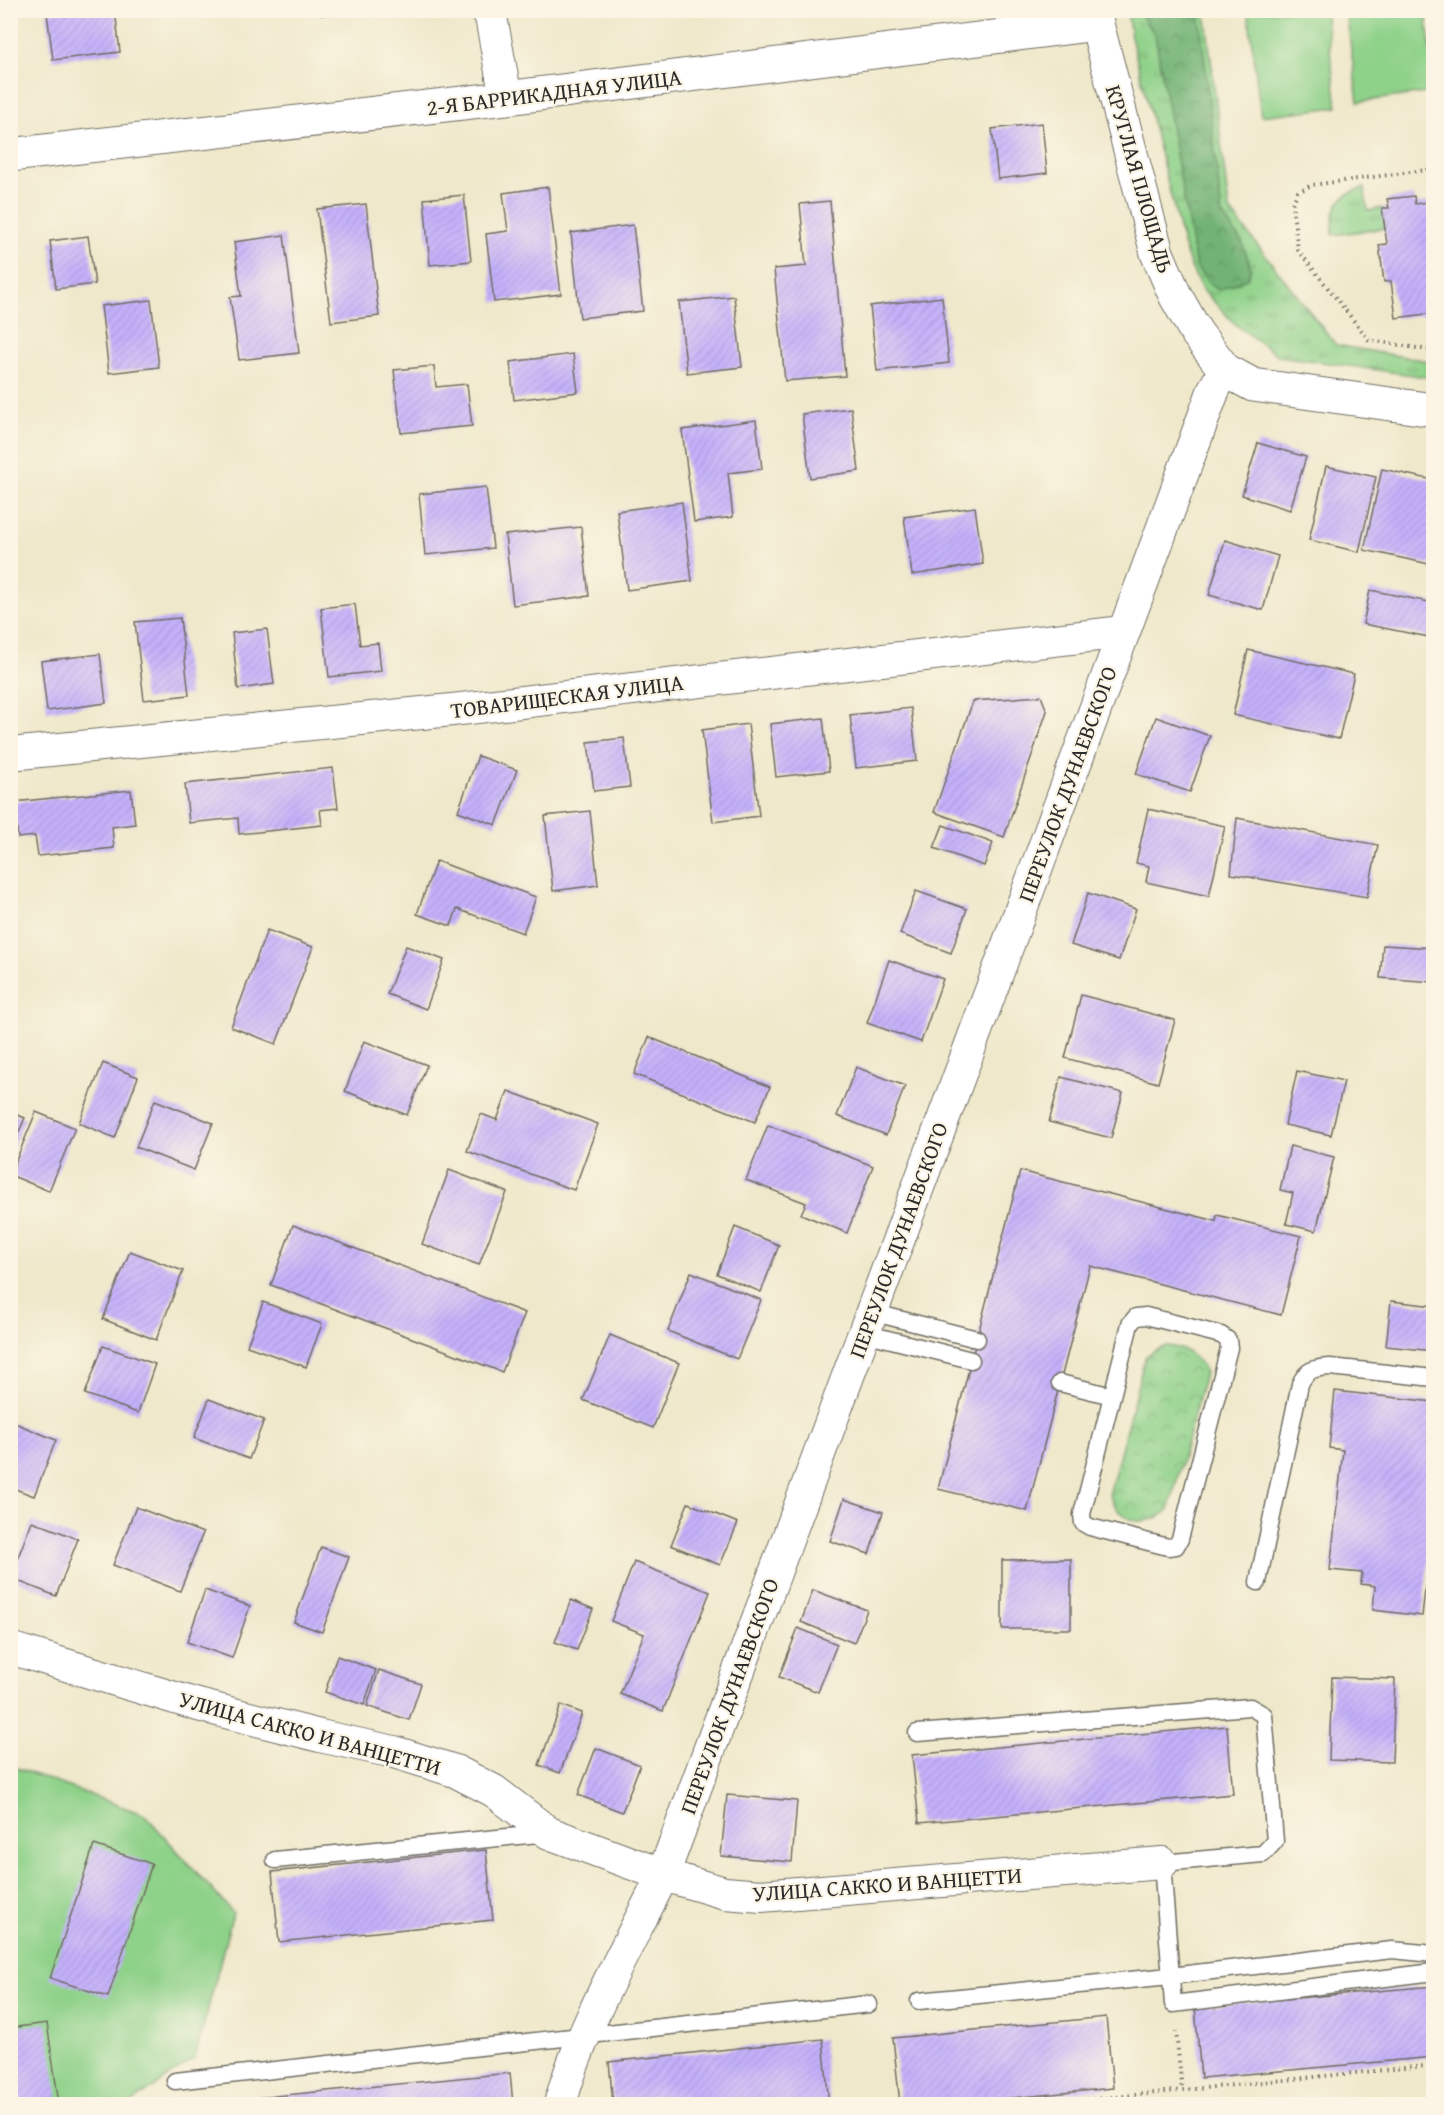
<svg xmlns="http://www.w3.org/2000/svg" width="1444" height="2115" font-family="'Gentium Book Plus',serif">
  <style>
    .grass { fill: url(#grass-tufts); stroke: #5c7e5a; stroke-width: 1.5 }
    .forest { fill: url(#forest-crowns); stroke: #4e6f50; stroke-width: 1.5 }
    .park { fill: url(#park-crowns); stroke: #5c7e5a; stroke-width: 1.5 }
    .garden { fill: #8ed189; stroke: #5c7e5a; stroke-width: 1.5 }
    .building { fill: url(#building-hatch) }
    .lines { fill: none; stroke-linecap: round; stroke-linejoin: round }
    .lane-casing { stroke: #706d63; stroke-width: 19 }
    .street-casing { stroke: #706d63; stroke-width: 34 }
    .secondary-casing { stroke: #706d63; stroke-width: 35 }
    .path { stroke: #706d63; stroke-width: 4; stroke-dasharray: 1.5 4.5; stroke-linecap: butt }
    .lane { stroke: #fff; stroke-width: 16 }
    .street { stroke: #fff; stroke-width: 32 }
    .secondary { stroke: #fff; stroke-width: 33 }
    .labels { text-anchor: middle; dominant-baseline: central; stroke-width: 4.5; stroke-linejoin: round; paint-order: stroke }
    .street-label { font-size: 22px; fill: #2b2b2b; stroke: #fcf5e5 }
  </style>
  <defs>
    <pattern id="grass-tufts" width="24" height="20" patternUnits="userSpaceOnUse" patternTransform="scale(1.5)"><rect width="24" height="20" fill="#8ed189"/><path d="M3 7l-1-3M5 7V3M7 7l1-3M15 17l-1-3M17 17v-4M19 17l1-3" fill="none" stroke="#74aa70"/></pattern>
    <pattern id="forest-crowns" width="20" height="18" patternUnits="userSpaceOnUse" patternTransform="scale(1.5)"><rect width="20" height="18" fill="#72b375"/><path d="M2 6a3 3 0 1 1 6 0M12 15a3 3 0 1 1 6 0" fill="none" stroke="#5e9260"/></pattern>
    <pattern id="park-crowns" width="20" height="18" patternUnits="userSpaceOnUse" patternTransform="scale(1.5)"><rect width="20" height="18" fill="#8ed189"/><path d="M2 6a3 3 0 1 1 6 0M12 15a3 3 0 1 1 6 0" fill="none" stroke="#74aa70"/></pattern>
    <pattern id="building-hatch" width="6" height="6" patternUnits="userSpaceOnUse" patternTransform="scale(1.5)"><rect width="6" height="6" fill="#c5b1fb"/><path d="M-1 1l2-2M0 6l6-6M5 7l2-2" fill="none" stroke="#a998d7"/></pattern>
  </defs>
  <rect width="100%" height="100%" fill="#fcf5e5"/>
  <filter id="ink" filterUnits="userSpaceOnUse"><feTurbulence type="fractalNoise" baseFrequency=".0167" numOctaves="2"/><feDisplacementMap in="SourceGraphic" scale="12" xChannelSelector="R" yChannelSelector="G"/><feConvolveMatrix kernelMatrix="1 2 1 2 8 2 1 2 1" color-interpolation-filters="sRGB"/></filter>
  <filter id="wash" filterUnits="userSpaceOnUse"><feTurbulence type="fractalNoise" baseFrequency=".008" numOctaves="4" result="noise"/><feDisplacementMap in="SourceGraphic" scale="24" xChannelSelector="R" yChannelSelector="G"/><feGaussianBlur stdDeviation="1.35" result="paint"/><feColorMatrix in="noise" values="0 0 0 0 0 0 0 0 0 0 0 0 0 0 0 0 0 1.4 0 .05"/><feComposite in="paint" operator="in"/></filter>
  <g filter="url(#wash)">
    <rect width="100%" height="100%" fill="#efe8ca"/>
    <g class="grass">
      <path d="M1127,11h78l24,198 107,136 97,17v16l-154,-22 -42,-30 -36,-38 -10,-21 -8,-23 -52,-207z"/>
      <path d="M1364,188l4,23 14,-3 3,20 -52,7c-2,-26 5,-41 31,-47z"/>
    </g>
    <path class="forest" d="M1139,11h60l23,204 20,27 9,26 -4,11 -28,11 -9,-5 -14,-18 -41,-232z"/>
    <path class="park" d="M1167,1346c19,2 30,9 38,27l-36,137c-24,19 -48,14 -60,-15l36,-138 10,-7z"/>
    <g class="garden">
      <path d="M1248,11h77l12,96 -76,9z"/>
      <path d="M1346,11h80l7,62v19l-75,10z"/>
      <path d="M11,1766l134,49 88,98 -38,145 -65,46h-119z"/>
    </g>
    <g id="blocks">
      <g class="building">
        <path d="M71,10h44l5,42 -67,8 -6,-47z"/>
        <path d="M319,10h26v2l-25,3z"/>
        <path d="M1042,123l5,50 -49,6 -6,-50z"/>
        <path d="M548,187l13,107 -67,8 -8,-68 22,-3 -5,-38z"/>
        <path d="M464,195l7,66 -41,4 -6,-66z"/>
        <path d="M1414,196l1,8 19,-3v112l-38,5 -5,-37 -7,1 -5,-37 8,-1 -5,-36h7l-2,-9z"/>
        <path d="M830,201l15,175 -60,5 -11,-112 32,-3 -6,-62z"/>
        <path d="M366,204l13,112 -48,6 -14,-113z"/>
        <path d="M633,225l10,86 -63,7 -9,-85z"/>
        <path d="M284,235l15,118 -60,7 -9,-63 11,-1 -7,-54z"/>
        <path d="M88,236l7,48 -39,5 -6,-48z"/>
        <path d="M734,296l8,71 -55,6 -8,-71z"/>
        <path d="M942,297l7,66 -72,8 -7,-65z"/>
        <path d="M151,300l8,67 -50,6 -8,-67z"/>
        <path d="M573,354l5,38 -64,8 -4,-38z"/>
        <path d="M434,366l2,21 31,-3 5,42 -71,7 -7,-63z"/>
        <path d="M851,408l8,63 -49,7 -8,-64z"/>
        <path d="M756,420l6,49 -34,4 5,44 -39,5 -12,-92z"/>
        <path d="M1258,443l48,14 -16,53 -48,-15z"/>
        <path d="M1326,466l50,11 -17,75 -50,-12z"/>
        <path d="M1382,469l52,11v85l-70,-15z"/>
        <path d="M486,487l7,61 -68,7 -6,-61z"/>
        <path d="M682,502l10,79 -65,9 -10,-79z"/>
        <path d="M975,507l8,57 -71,11 -8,-58z"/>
        <path d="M581,527l8,69 -76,9 -8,-70z"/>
        <path d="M1225,540l53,16 -15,54 -54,-15z"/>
        <path d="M1370,590l64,13v35l-71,-14z"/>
        <path d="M355,604l5,41 18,-2 3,28 -52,6 -8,-69z"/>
        <path d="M180,618l9,77 -45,5 -9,-78z"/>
        <path d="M267,629l7,55 -36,5 -6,-56z"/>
        <path d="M1248,650l106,24 -15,65 -106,-24z"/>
        <path d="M100,654l6,49 -59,8 -6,-50z"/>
        <path d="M1041,696l6,15 -43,126 -70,-25 39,-111z"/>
        <path d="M911,708l6,53 -61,7 -6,-53z"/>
        <path d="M1156,717l54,19 -20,56 -54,-18z"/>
        <path d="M823,718l6,53 -53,6 -6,-53z"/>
        <path d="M748,724l11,92 -46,6 -11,-92z"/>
        <path d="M624,738l6,49 -36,4 -6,-49z"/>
        <path d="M478,756l39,14 -21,55 -38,-14z"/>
        <path d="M333,768l5,40 -18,2 2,15 -83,9 -1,-16 -49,5 -4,-39z"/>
        <path d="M131,790l4,34 -23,3 2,21 -76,8 -3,-20 -17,2 -4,-36z"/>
        <path d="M1148,809l77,17 -16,70 -63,-14 3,-16 -13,-3z"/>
        <path d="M590,811l8,74 -45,6 -8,-75z"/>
        <path d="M1237,818l141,27 -11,52 -136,-23z"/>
        <path d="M943,825l50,18 -9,23 -50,-18z"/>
        <path d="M436,861l100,36 -13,36 -66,-24 -6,17 -34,-12z"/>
        <path d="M916,891l51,18 -16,44 -51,-19z"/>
        <path d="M1088,893l48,16 -17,51 -48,-15z"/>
        <path d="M267,930l46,17 -37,97 -45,-17z"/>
        <path d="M1383,945l51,3v34l-54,-4z"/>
        <path d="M406,946l38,14 -18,49 -39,-15z"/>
        <path d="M889,960l54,19 -22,63 -54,-19z"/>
        <path d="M1081,995l94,25 -17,63 -93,-25z"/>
        <path d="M649,1037l121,50 -15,35 -121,-48z"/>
        <path d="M364,1041l63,24 -20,50 -62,-24z"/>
        <path d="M103,1063l35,14 -23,61 -36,-15z"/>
        <path d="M856,1067l49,19 -19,49 -49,-19z"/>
        <path d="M1297,1071l47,10 -13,54 -46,-10z"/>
        <path d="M1061,1077l62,16 -12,45 -62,-16z"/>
        <path d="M508,1091l90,33 -24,66 -107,-39 14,-37 16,6z"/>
        <path d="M155,1100l58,23 -19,47 -58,-23z"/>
        <path d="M10,1112l15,6 -15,34z"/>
        <path d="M36,1112l39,16 -26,63 -39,-16z"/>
        <path d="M768,1125l105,41 -26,67 -46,-19 5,-11 -60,-23z"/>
        <path d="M1290,1146l44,11 -18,74 -30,-7 7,-31 -13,-3z"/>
        <path d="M449,1170l58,22 -28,73 -57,-21z"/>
        <path d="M1020,1171l196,50 1,-6 84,21 -20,79 -191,-49 -63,245 -89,-22z"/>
        <path d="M293,1225l232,88 -23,59 -231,-87z"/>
        <path d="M735,1227l44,18 -18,47 -44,-18z"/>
        <path d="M130,1251l53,20 -27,69 -53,-21z"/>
        <path d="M691,1272l70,28 -24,59 -69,-28z"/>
        <path d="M1391,1301l43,5v45l-48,-5z"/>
        <path d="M263,1302l59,22 -16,43 -59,-21z"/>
        <path d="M610,1335l69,28 -26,65 -70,-28z"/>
        <path d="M103,1346l52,18 -17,49 -53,-19z"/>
        <path d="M1335,1391l99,11v109l-12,105 -49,-6 2,-24 -14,-2 1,-11 -32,-3 13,-120 -14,-2z"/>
        <path d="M209,1399l55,21 -15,39 -55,-21z"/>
        <path d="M15,1423l41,17 -22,56 -24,-9v-52z"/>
        <path d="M844,1499l39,13 -14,42 -39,-13z"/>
        <path d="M688,1503l50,20 -18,42 -49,-20z"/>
        <path d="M136,1507l67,26 -23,58 -67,-26z"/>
        <path d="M32,1521l46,18 -22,57 -46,-18z"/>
        <path d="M321,1547l28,10 -27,75 -28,-10z"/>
        <path d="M1071,1559v70h-69v-69z"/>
        <path d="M634,1562l76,30 -47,119 -43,-17 24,-60 -33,-13z"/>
        <path d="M205,1590l45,16 -18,52 -45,-16z"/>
        <path d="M813,1590l54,20 -13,33 -53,-21z"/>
        <path d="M571,1600l22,9 -16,41 -22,-8z"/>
        <path d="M798,1628l39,16 -19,48 -39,-15z"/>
        <path d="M337,1656l39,14 -12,35 -39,-13z"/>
        <path d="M379,1670l42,14 -12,36 -42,-14z"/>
        <path d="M1332,1677l63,2 -3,83 -63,-2z"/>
        <path d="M561,1705l21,8 -22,60 -21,-8z"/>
        <path d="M1227,1726l6,68 -314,29 -7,-68z"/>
        <path d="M596,1748l44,17 -18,47 -44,-17z"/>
        <path d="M727,1795l70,6 -5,61 -71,-6z"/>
        <path d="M94,1845l58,19 -44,133 -58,-19z"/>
        <path d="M486,1850l7,70 -214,22 -7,-70z"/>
        <path d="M1434,1986v71l-233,21 -6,-71z"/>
        <path d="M1106,2017l7,71 -162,16h-51l-7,-66z"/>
        <path d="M47,2023l12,81h-49v-76z"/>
        <path d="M823,2039l6,65h-216l-4,-42z"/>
        <path d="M510,2073l3,31h-308v-1z"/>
      </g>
    </g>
  </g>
  <g filter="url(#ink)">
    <use href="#blocks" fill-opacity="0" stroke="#706d63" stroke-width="1.5"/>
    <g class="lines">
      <g class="lane-casing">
        <g id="lane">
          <path d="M871,1312l106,27"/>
          <path d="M864,1333l107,27"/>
          <path d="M1060,1383l52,13 -30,118 1,9 7,4 78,20 8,-1 4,-7 49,-191 -1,-8 -7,-5 -75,-19 -10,1 -6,7 -18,72"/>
          <path d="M1258,1582l42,-198c7,-15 14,-16 30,-17l104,11"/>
          <path d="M917,1733l333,-26 14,8 11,126 -12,13 -101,9 11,141 261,-32"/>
          <path d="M275,1860l274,-27"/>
          <path d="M919,2001l251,-25 222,-26 42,4"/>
          <path d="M175,2081l694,-77"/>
        </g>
      </g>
      <g class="street-casing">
        <g id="street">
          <path d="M487,10l4,7 15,81"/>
          <path d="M10,754l442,-44 671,-78"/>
          <path d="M10,1648l188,57 122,31 74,16 61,19 39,20 55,42 114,42 62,18 36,3 401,-33"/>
          <path d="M560,2104c21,-77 67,-156 103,-229l551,-1486 11,-19"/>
        </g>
      </g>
      <g class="secondary-casing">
        <g id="secondary">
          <path d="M1096,10l1,14 60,229 18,42 21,37 29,38 28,15 181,25"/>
          <path d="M10,155l496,-57 591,-74"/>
        </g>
      </g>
      <g class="path">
        <path d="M1434,169l-122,16 -14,7 -6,12 6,46 71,90 65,11"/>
        <path d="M1176,2031l6,59"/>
        <path d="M1045,2104l389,-39"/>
      </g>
      <use href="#lane" class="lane"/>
      <use href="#street" class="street"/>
      <use href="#secondary" class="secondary"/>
    </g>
  </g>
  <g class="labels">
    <g class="street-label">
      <text transform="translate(554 92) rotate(-7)">2-Я БАРРИКАДНАЯ УЛИЦА</text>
      <text transform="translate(1140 179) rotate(74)">КРУГЛАЯ ПЛОЩАДЬ</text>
      <text transform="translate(567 696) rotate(-7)">ТОВАРИЩЕСКАЯ УЛИЦА</text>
      <text transform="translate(1067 784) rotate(-70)">ПЕРЕУЛОК ДУНАЕВСКОГО</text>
      <text transform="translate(898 1240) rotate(-70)">ПЕРЕУЛОК ДУНАЕВСКОГО</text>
      <text transform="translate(729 1696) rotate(-70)">ПЕРЕУЛОК ДУНАЕВСКОГО</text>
      <text transform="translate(310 1733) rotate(15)">УЛИЦА САККО И ВАНЦЕТТИ</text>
      <text transform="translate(887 1884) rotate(-4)">УЛИЦА САККО И ВАНЦЕТТИ</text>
    </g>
  </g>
  <rect width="1444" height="2115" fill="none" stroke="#fcf5e5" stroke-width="36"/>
</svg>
